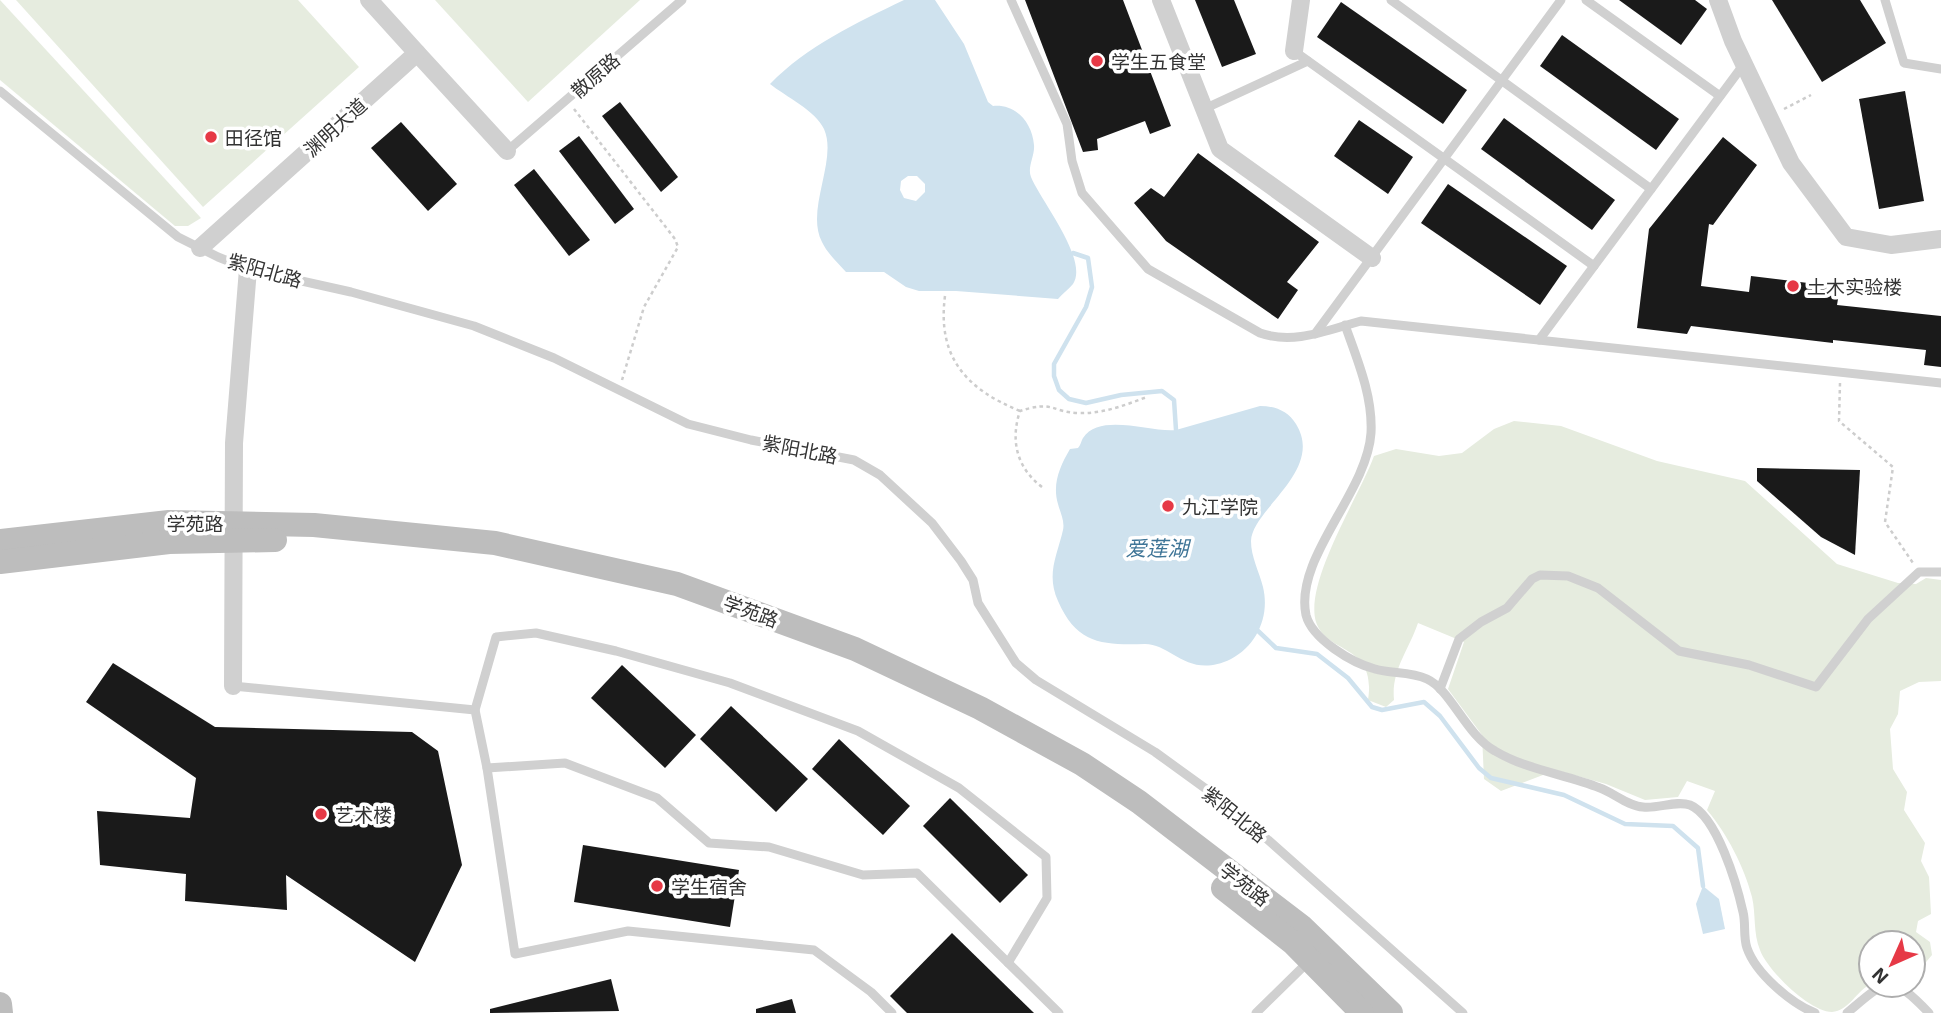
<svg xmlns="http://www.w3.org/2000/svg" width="1941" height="1013" font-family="'Exo 2','Noto Sans SC',sans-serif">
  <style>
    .green { fill: #e6ecdf }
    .water { fill: #cfe2ee; fill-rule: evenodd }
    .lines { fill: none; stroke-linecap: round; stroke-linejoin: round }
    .stream { stroke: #cfe2ee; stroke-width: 4.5 }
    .building { fill: #1a1a1a }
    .path { stroke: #cdcdcd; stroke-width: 2.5; stroke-dasharray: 3.5 3.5; stroke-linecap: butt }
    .lane { stroke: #d0d0d0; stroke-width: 9 }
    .street { stroke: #d0d0d0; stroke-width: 18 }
    .secondary { stroke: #bdbdbd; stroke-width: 24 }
    .poi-dot { fill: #e63946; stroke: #fff; stroke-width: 2.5 }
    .labels { text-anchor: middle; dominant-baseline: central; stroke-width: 7; stroke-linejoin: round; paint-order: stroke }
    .poi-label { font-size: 19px; fill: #333; stroke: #fff; text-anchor: start }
    .street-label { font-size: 19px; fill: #333; stroke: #fff }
    .water-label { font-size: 21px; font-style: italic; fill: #3f7597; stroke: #fff }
  </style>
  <rect width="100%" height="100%" fill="#fff"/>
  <g class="green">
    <path d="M0,0l201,218 -13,8h-13l-175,-146z"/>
    <path d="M16,0h282l61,67 -156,140z"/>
    <path d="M435,0h205l-112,102z"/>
    <path d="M1514,421l47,5 96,35 88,20 92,83 61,19 18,1 10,-6 15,2v101l-22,1 -19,9 -2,23 -8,15 3,40 14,23 -3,18 21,33 -4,18 8,16 2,37 -13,7 -2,11 14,10 2,13 -11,13 -8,2v-27h-42v41c-14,6 -22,27 -39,28 -22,0 -65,-42 -72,-62 -7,-17 -4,-36 -8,-53 -8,-31 -25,-63 -45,-87l8,-19 -28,-10 -9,16 -33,3 -39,-16 -50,-14 -55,21 -17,-12 -2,-44 -34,-46 16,-47 -46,-19c-9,27 -27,47 -24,77l-8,7 -18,-7c9,-57 -41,-45 -52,-78 -12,-40 43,-125 58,-166l22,-7 43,7 23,-3 32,-24z"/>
  </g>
  <g class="water">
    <path d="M904,0h31l29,44 24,58 5,4c23,-2 39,16 41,39 1,11 -7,22 -3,32 10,24 58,83 42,107 -4,5 -11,10 -15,15l-102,-8h-37l-13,-4 -22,-15h-38c-8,-9 -19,-19 -24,-30 -17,-32 16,-82 2,-113 -8,-18 -39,-33 -54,-45 37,-38 86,-61 134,-84zM908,176h9l8,8v8l-9,9 -12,-3 -4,-8 1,-9z"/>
    <path d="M1260,406c15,0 28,5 36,18 29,47 -44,85 -45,117 0,16 8,30 12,46 7,29 -6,58 -32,72 -43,21 -59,-15 -86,-15 -41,1 -68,1 -87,-43 -12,-27 -1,-45 5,-71 2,-9 -3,-18 -5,-26 -6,-20 2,-38 12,-55l8,-1c3,-3 3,-7 5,-10 17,-26 69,-5 93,-8z"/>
    <path d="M1703,886l16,13 6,30 -22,5 -7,-30z"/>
  </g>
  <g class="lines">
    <g class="stream">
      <path d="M1073,253l15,5 4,29 -6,20 -32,57v12l5,14 10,9 17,4 35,-8 41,-4 12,9 2,30"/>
      <path d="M1256,629l20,19 41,6 31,24 24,29 10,3 42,-8 16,14 39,52 12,10 73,17 61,29 48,2 25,22 5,38"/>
    </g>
  </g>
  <g class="building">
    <path d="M1025,0h98l48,126 -21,8 -5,-13 -48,18 1,11 -15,2z"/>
    <path d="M1195,0h39l22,54 -34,13z"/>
    <path d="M1619,0h76l12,9 -26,36z"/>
    <path d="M1772,0h88l26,43 -64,39z"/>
    <path d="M1341,2l126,88 -24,34 -126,-87z"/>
    <path d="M1562,35l117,84 -23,31 -116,-84z"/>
    <path d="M1905,91l19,110 -45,8 -20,-110z"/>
    <path d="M620,102l58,75 -17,15 -59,-76z"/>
    <path d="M1504,118l111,82 -23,30 -111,-81z"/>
    <path d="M1359,120l54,37 -25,37 -54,-38z"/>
    <path d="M401,122l56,62 -29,27 -57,-63z"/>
    <path d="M579,136l55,73 -19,15 -56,-73z"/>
    <path d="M1723,137l34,28 -44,60 -4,-1 -8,62 48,6 2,-16 89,11 -3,18 104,11v51l-17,-2 2,-15 -93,-10v3l-142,-17 -4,8 -50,-6 12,-99z"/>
    <path d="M1198,153l121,89 -32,40 11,8 -20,29 -112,-78 -32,-38 17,-15 13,9z"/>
    <path d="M534,169l56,71 -21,16 -55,-71z"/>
    <path d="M1448,184l119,82 -27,39 -119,-82z"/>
    <path d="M1757,468l103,2 -5,85 -34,-18 -64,-56z"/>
    <path d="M113,663l102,64 197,5 26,19 24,114 -47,97 -129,-87 1,35 -102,-9 1,-27 -86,-9 -3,-54 93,7 6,-40 -110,-76z"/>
    <path d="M622,665l74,70 -31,33 -74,-70z"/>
    <path d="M731,706l77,73 -32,33 -76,-73z"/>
    <path d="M839,739l71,67 -27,29 -71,-66z"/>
    <path d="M950,798l78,77 -28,28 -77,-77z"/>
    <path d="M583,845l156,25 -9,57 -156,-25z"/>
    <path d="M952,933l82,80h-127l-17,-17z"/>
    <path d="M611,979l8,32 -129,2v-4z"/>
    <path d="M792,999l4,14h-40v-4z"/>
  </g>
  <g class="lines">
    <g class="path">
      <path d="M574,109l101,130 3,8 -34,60 -22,73"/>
      <path d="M1784,109l27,-14"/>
      <path d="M945,296c-8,61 21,93 75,115"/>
      <path d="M1840,383l-1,38 54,46 -8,55 28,41"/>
      <path d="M1042,487c-25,-19 -32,-46 -22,-76 34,-11 31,1 58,2 25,1 47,-8 69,-16"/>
    </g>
    <g class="lane">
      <path d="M1011,0l56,124 5,37 10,32 66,76 112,64c34,12 67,-3 101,-12l580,62"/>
      <path d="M1391,0l260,189"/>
      <path d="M1586,0l134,96"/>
      <path d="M1885,0l19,63 37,6"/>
      <path d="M1294,51l300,215"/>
      <path d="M0,91l178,146 40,20 30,12 103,23 123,34 80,32 134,66 63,16 103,20 26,15 52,48 29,38 12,19 5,23 38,60 20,17 119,72 76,55 232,206"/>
      <path d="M1204,109l104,-48"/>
      <path d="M507,151l175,-151"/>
      <path d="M1345,325c12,34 28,71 26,108 -4,60 -77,125 -65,182 6,24 46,48 69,54 16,5 35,2 52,10 24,11 39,56 68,72 32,19 70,23 105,37 14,5 28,18 43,19 15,2 33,-7 47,-2 27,11 47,80 53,107 3,11 0,25 4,36 9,26 44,55 68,65"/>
      <path d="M1315,334l246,-334"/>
      <path d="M1539,340l205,-276"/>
      <path d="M233,686l242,24 12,58 28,186 113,-23 186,19 57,42 21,21"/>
      <path d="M1440,689l19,-50 22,-17 26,-14 25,-29 8,-4 28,1 30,12 81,63 70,14 67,22 52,-68 51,-47h22"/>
      <path d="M475,710l21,-73 40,-4 80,18 114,32 128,48 101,57 87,69 1,41 -39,65"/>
      <path d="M487,768l78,-5 92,35 52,45 60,4 94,28 54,-2 142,140"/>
      <path d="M1256,1013l53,-52"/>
      <path d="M1847,1013c39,-33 43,-41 82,0"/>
    </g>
    <g class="street">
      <path d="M1161,0l59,149 152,109"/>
      <path d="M1718,0l15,41 58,122 55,74 45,8 50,-6"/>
      <path d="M1294,51l7,-51"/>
      <path d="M417,53l90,98"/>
      <path d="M200,248l217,-195 -48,-53"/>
      <path d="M233,686l1,-243 14,-174"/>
    </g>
    <g class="secondary">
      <path d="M0,541l169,-19 145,3 181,18 182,41 178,65 125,59 102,56 57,38 162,124 90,87"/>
      <path d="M0,562l169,-20 106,-2"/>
      <path d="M1223,888l70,55 69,70"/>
      <path d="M0,1004l1,9"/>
    </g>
  </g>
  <g class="poi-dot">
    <circle cx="1097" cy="61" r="7"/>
    <circle cx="211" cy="137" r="7"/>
    <circle cx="1793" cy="286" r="7"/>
    <circle cx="1168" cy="506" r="7"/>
    <circle cx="321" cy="814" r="7"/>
    <circle cx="657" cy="886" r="7"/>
  </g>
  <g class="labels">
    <g class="poi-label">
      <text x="1111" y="61">学生五食堂</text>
      <text x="225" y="137">田径馆</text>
      <text x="1807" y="286">土木实验楼</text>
      <text x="1182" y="506">九江学院</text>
      <text x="335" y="814">艺术楼</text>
      <text x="671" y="886">学生宿舍</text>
    </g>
    <g class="street-label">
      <text transform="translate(595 75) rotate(-41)">散原路</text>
      <text transform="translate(335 127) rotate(-42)">渊明大道</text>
      <text transform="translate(265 270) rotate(16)">紫阳北路</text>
      <text transform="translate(800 449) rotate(11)">紫阳北路</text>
      <text x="195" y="523">学苑路</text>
      <text transform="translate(751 611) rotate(20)">学苑路</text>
      <text transform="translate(1235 814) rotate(39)">紫阳北路</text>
      <text transform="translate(1245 884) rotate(38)">学苑路</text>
    </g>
    <g class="water-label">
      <text x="1157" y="547">爱莲湖</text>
    </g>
  </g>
  <g transform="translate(1892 964) rotate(225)"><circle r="33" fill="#ffffff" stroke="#adadad" stroke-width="2"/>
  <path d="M0-5L12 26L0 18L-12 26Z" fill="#e63946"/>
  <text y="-10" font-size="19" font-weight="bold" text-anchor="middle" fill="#333333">N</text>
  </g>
</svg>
